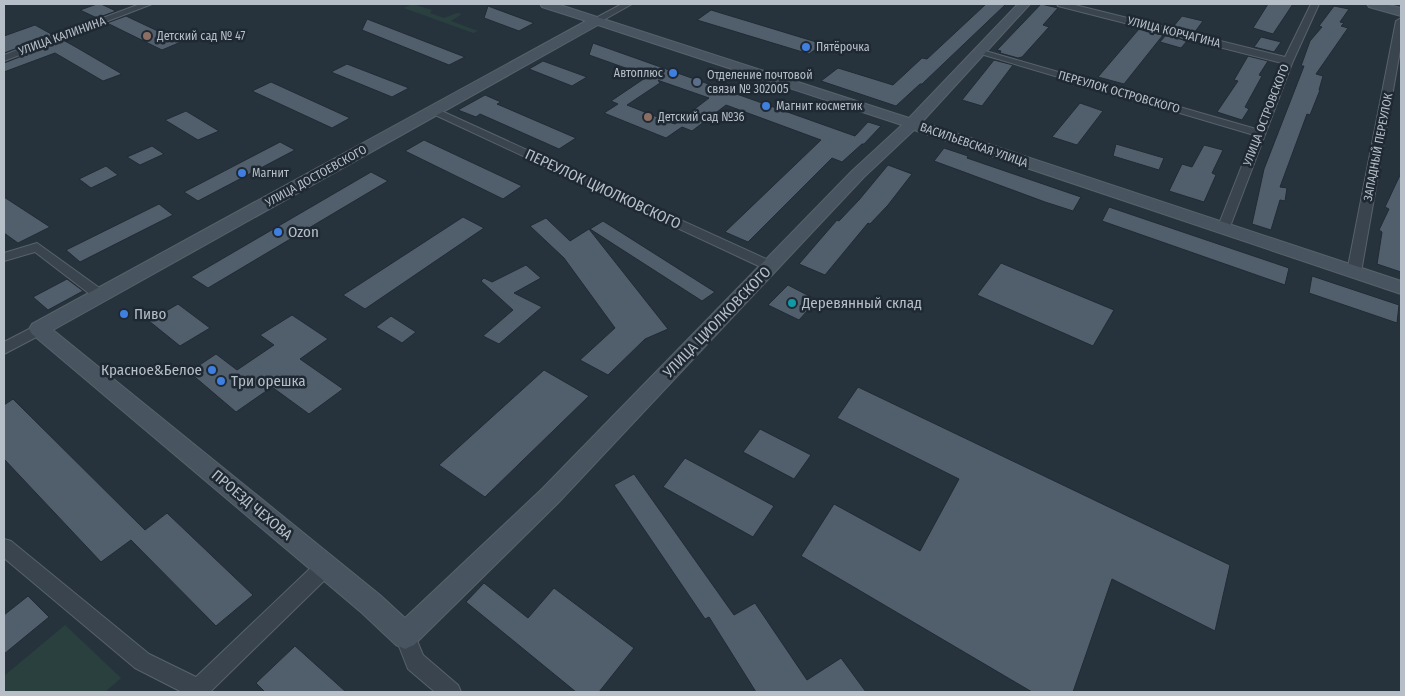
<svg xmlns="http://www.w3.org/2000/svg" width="1405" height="696" font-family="'Fira Sans Condensed',sans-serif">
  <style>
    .green { fill: #29403f }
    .building { fill: #515e6b; stroke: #212b35; fill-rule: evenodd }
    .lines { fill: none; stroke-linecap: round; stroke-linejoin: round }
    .street-casing { stroke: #58626b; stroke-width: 2 }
    .secondary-casing { stroke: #58626b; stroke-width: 2 }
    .street { fill: #3a444e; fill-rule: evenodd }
    .secondary { fill: #485460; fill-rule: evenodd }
    .education-dot { fill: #8d6e63; stroke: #1f2933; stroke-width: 2 }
    .shop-dot { fill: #3f7fe0; stroke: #1f2933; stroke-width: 2 }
    .service-dot { fill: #5c6f8a; stroke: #1f2933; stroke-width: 2 }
    .culture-dot { fill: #0f9aa8; stroke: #1f2933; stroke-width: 2 }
    .labels { text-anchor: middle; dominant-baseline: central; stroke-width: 5; stroke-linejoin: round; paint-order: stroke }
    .far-street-label { font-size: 12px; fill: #b6bfc8; stroke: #1f2933 }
    .far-poi-label { font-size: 12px; fill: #b6bfc8; stroke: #1f2933; text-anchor: start }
    .street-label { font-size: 15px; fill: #b6bfc8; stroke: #1f2933 }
    .poi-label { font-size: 15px; fill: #b6bfc8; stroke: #1f2933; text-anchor: start }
  </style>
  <rect width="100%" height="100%" fill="#26333d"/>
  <g class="green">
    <path d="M412,4l20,6 -2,3 14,5 13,-5 5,1 -11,7 27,10 -5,2 -69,-25z"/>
    <path d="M65,625l56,53 -16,14h-101v-16z"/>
  </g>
  <g class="building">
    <path d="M97,4h4l15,7 -19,7 -17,-8z"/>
    <path d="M986,4h20l-84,80h-2l-24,22 -75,-25 17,-13 55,17 29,-27 5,1z"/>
    <path d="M1041,4l17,4 -15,17 6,2 -27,30 -4,1 -18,-5 1,-2 -4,-1z"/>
    <path d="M1268,4h25l-20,30 -20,-6z"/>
    <path d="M488,6l46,17 -15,8 -35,-13z"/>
    <path d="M1334,6l15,3 -9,13 4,1 -3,3 7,2 -32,46 7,2 -4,14h1l-10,25 -3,-1 -27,73 7,1 -2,13 -5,-1 -9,30 -19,-6 12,-55 40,-103h-3l9,-25 12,-14 -3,-1z"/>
    <path d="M711,10l112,34 -14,10 -112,-34z"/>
    <path d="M126,16l55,26 -19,8 -55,-27z"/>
    <path d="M1182,16l21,5 -9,12 -21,-6z"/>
    <path d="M367,19l98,38 -16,8 -87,-35z"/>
    <path d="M35,25l18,10 -49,18v-17z"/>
    <path d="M1139,29l24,6 -39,49 -26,-7z"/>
    <path d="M1166,35l21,6 -6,7 -21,-6z"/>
    <path d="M1261,37l20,5 -7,10 -20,-5z"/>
    <path d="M63,40l11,6 48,28 -19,7 -48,-28 -51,19v-9z"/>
    <path d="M593,43l262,93 13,-14 13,4 -17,18h-2l-20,18 -10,-4 -84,84 -23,-10 96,-92 -95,-35 -34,26 -10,-4 -16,11 -62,-25 14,-9 -7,-3 37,-25 -59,-21zM658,80l2,1 49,17 -34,26 -48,-19 33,-22z"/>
    <path d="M1248,56l20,5 -9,14 3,1 -17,31 4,2 -7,11 -25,-8 21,-31 -4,-1z"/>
    <path d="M994,60l19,5 -31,41 -20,-6z"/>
    <path d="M543,61l44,16 -15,9 -43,-17z"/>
    <path d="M347,64l62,24 -17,9 -61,-25z"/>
    <path d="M271,82l79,36 -18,10 -80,-37z"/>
    <path d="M485,95l16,7 -4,2 79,34 -17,11 -79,-35 -4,3 -18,-7z"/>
    <path d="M1080,103l23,8 -26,34 -25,-8z"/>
    <path d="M186,111l33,20 -21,9 -33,-20z"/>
    <path d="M424,140l98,46 -19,13 -98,-48z"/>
    <path d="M280,142l15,8 -97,51 -14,-9z"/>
    <path d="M1116,144l48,14 -5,12 -46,-14z"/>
    <path d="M1204,145l19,5 -11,23 4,2 -12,27 -35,-11 13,-27 10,3z"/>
    <path d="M152,146l12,8 -24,11 -13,-8z"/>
    <path d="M944,148l24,8 -1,2 114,39 -8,14 -28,-9 -111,-41z"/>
    <path d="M888,165l24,9 -24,31 -18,19 -2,-1 -43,52 -26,-11 38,-44 2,1 20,-21z"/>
    <path d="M106,166l12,9 -27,13 -12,-9z"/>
    <path d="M371,172l17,9 -180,107 -17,-11z"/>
    <path d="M1401,173v99l-24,-8 5,-32 -3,-2 10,-21 -4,-2z"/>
    <path d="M4,197l46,30 -32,16 -14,-10z"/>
    <path d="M159,204l14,11 -93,47 -14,-12z"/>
    <path d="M1109,207l180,61 -4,17 -183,-64z"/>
    <path d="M463,217l21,11 -119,81 -22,-14z"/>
    <path d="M546,218l24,23 19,-12 79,100 -23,10 -37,36 -28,-15 35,-32 -51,-70 -34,-32z"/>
    <path d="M603,221l112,71 -13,9 -112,-72z"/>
    <path d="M1001,263l113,47 -21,36 -116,-51z"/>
    <path d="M526,265l15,13 -27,15 28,14 -43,37 -16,-8 30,-26 -32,-29 3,-3 8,4z"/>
    <path d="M1312,276l87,29 -2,18 -88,-30z"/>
    <path d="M67,279l16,12 -35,19 -15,-13z"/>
    <path d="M788,285l29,15 -18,20 -31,-15z"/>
    <path d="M178,304l32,24 -30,18 -31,-25z"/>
    <path d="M292,315l36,24 -28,20 43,30 -34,25 -37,-27 -36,25 -47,-40 27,-18 21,16 37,-25 -14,-10z"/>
    <path d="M391,316l25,16 -14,11 -26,-16z"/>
    <path d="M544,370l45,26 -104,101 -46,-32z"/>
    <path d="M858,387l372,178 -15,66 -103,-52 -39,113h-41l-231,-136 33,-52 86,47 39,-72 -122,-61z"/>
    <path d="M13,399l132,131 22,-17 86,82 -37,31 -85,-86 -30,22 -97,-103v-54z"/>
    <path d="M760,429l51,26 -17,24 -51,-27z"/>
    <path d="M685,458l89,48 -21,31 -90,-50z"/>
    <path d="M634,474l100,141 21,-12 52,77 34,-22 25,34h-110l-47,-75 -4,2 -91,-134z"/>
    <path d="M484,583l44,35 26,-30 80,60 -35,44h-23l-110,-90z"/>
    <path d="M28,596l21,21 -45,37v-39z"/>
    <path d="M295,646l51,46h-81l-9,-9z"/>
  </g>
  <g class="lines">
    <g class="street-casing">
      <g id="street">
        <path d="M140,4h12l-148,57v-6z"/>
        <path d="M622,4h10l-32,18 -8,-2z"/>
        <path d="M1057,4h14l214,53 26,-53h8l-26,57 -65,171h-10l-1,-3 37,-94 -280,-83 8,-2 274,79 26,-66 -224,-57z"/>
        <path d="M1401,18v27l-40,227 -7,5 -7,-5 49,-251z"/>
        <path d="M435,108l340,155 2,3 -2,3h-10l-334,-156v-4z"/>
        <path d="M37,243l68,49 2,3 -2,3h-10l-60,-46 -31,9v-8z"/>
        <path d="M39,324l5,1 2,4 -2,4 -40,21v-12z"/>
        <path d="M4,539l7,2 138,113 47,23 123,-117 7,-3 7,3 2,6 -2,6 -123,120h-28l-47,-24 -131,-110z"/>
        <path d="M405,626l7,3 11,26 35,30 3,7h-26l-27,-23 -13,-33 3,-7z"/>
      </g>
    </g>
    <g class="secondary-casing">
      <g id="secondary">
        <path d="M540,4h17l352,114 109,-114h12l-108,118 479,159v13l-487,-164 -50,47 -306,326 -144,142 -9,4 -9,-4 -34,-32 -330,-279 -3,-5 3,-5 554,-303 -44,-14zM598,25l304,100 -50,46 -310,318 -137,129 -25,-23 -327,-265z"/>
        <path d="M1367,4h18l16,4v8l-32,-9z"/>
      </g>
    </g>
    <use href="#street" class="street"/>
    <use href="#secondary" class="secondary"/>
  </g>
  <g class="education-dot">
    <circle cx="147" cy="36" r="5"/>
    <circle cx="648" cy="117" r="5"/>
  </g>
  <g class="shop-dot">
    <circle cx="806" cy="47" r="5"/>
    <circle cx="673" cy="73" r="5"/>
    <circle cx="766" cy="106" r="5"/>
    <circle cx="242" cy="173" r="5"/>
    <circle cx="278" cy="232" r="5"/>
    <circle cx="124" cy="314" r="5"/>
    <circle cx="212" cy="370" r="5"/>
    <circle cx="221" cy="381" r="5"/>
  </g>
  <circle class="service-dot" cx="697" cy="82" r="5"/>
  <circle class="culture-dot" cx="792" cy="303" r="5"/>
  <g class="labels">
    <g class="far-street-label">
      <text transform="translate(1174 32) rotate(14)">УЛИЦА КОРЧАГИНА</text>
      <text transform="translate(62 36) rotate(-20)">УЛИЦА КАЛИНИНА</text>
      <text transform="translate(1119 92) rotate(16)">ПЕРЕУЛОК ОСТРОВСКОГО</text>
      <text transform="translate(1266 115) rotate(-69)">УЛИЦА ОСТРОВСКОГО</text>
      <text transform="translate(974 145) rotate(19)">ВАСИЛЬЕВСКАЯ УЛИЦА</text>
      <text transform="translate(1378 147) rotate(-79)">ЗАПАДНЫЙ ПЕРЕУЛОК</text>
      <text transform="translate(316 176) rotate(-29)">УЛИЦА ДОСТОЕВСКОГО</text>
    </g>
    <g class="far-poi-label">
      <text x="157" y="36">Детский сад № 47</text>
      <text x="816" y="47">Пятёрочка</text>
      <text x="663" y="73" text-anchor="end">Автоплюс</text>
      <text x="707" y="75">Отделение почтовой<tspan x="707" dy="14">связи № 302005</tspan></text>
      <text x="776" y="106">Магнит косметик</text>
      <text x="658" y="117">Детский сад №36</text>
      <text x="252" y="173">Магнит</text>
    </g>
    <g class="street-label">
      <text transform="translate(603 189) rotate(25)">ПЕРЕУЛОК ЦИОЛКОВСКОГО</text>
      <text transform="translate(717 322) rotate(-46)">УЛИЦА ЦИОЛКОВСКОГО</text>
      <text transform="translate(252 505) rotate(40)">ПРОЕЗД ЧЕХОВА</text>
    </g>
    <g class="poi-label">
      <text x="288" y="232">Ozon</text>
      <text x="802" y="303">Деревянный склад</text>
      <text x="134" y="314">Пиво</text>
      <text x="202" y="370" text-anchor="end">Красное&amp;Белое</text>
      <text x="231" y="381">Три орешка</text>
    </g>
  </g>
  <rect width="1405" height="696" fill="none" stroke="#b6bfc8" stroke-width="10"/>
</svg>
